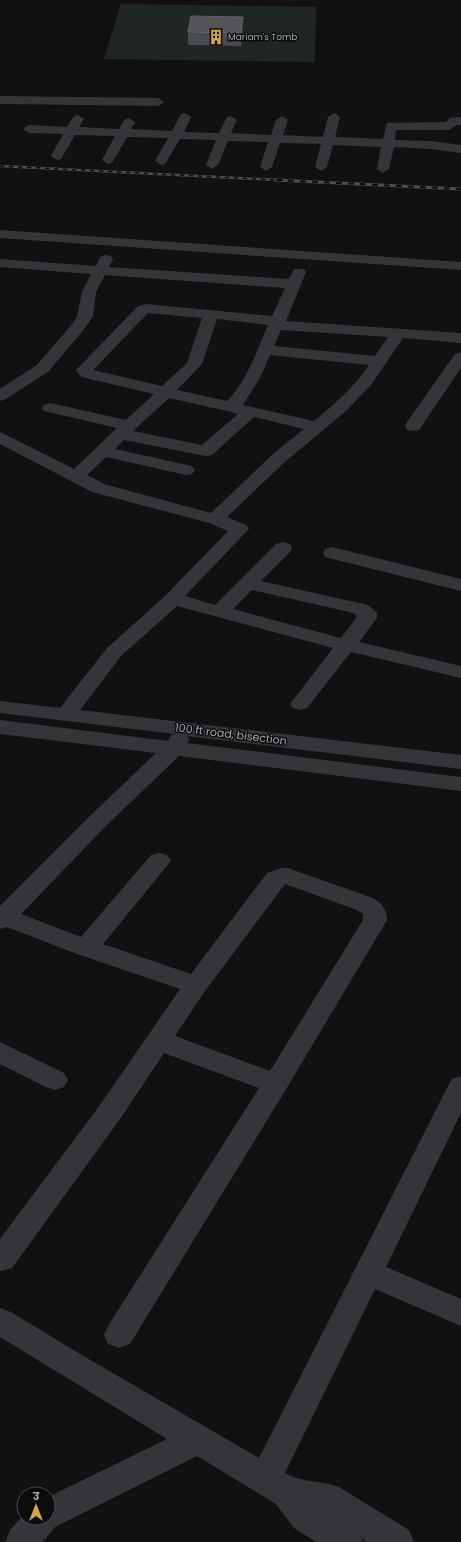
<svg xmlns="http://www.w3.org/2000/svg" width="461" height="1542" font-family="Poppins,'Noto Sans Devanagari',sans-serif">
  <style>
    .green { fill: #202621 }
    .lines { fill: none; stroke-linecap: round; stroke-linejoin: round }
    .minor { fill: #353539; fill-rule: evenodd }
    .rail-far1-casing { stroke: #4e4f54; stroke-width: 2.5 }
    .rail-casing { stroke: #4e4f54; stroke-width: 3 }
    .rail-far1 { stroke: #0c0c0d; stroke-width: 1.5; stroke-dasharray: 4.5; stroke-linecap: butt }
    .rail { stroke: #0c0c0d; stroke-width: 2; stroke-dasharray: 6; stroke-linecap: butt }
    .wall { fill: #4a4b4e }
    .shaded-wall { fill: #2f3032 }
    .building { fill: #535559; stroke: #606267 }
    .labels { text-anchor: middle; dominant-baseline: central; stroke-width: 3; stroke-linejoin: round; paint-order: stroke }
    .far-poi-label { font-size: 9px; fill: #a4a8b1; stroke: #0c0c0d; text-anchor: start }
    .street-label { font-size: 11px; fill: #a4a8b1; stroke: #0c0c0d }
  </style>
  <rect width="100%" height="100%" fill="#111112"/>
  <path class="green" d="M121,4l195,3 -1,55 -211,-3z"/>
  <g class="lines">
    <g class="minor">
      <path d="M0,96l158,2 6,4 -6,4 -158,-2z"/>
      <path d="M185,113l6,4 -7,15 35,1 8,-16 4,-1 6,4 -6,13 40,2 5,-15 6,-4 6,4 -5,15 40,2 5,-20 6,-4 6,4 -5,20 48,2 4,-16 59,-1 4,-4 11,-1v8h-4l-8,5h-53l-1,10 36,1 30,4v8l-30,-4 -37,-2 -5,22 -6,4 -6,-4 4,-22 -48,-2 -6,22 -6,4 -6,-4 6,-23 -41,-1 -8,24 -6,4 -6,-4 8,-25 -40,-1 -10,24 -6,4 -6,-4 10,-25 -36,-1 -15,25 -4,1 -6,-4 13,-23 -41,-1 -15,26 -4,1 -6,-4 13,-24 -40,-1 -14,24 -4,1 -6,-4 12,-22 -34,-1 -6,-4 6,-4 38,2 7,-11 4,-1 6,4 -5,8 40,2 6,-10 4,-1 6,4 -4,7 41,2 9,-17z"/>
      <path d="M0,230l461,32v8l-461,-32z"/>
      <path d="M106,255l5,1 2,3 -4,8 180,12 5,-10h10l2,3 -20,49 175,12v10l-58,-5 -32,47 -25,26 -60,50 -59,56 19,8 3,4 -64,67 30,9 61,-61 7,-2 7,2 2,4 -2,4 -29,29 107,24 9,8v5l-18,24 102,24v12l-110,-26 -44,56 -7,2 -7,-2 -3,-4 43,-56 -156,-42 -56,50 -41,54 381,45v14l-274,-33 3,4 -3,3 274,34v14l-282,-35 -72,69 -86,89 60,23 70,-82 8,-2 8,2 4,6 -68,83 88,30 76,-101 15,-5h6l85,30c9,5 14,12 14,22l-102,171 -155,253 -11,4 -11,-4 -4,-9 4,-9 151,-238 -95,-35 -44,66 -108,149 -12,3v-32l100,-134 80,-116 -103,-35 -70,-27 -7,2v-23l91,-91 65,-62 -156,-19v-14l168,21 3,-6 4,-1 -175,-21v-12l60,7 47,-60 57,-51 64,-66 -19,-8 -117,-31 -92,-48v-12l74,37 43,-41 -73,-17 -2,-3 2,-3 6,-2 76,17 28,-26 -73,-17 -5,-7 62,-64 8,-2 126,12 13,-28 -180,-13 -9,17 -3,24 -8,12 -36,43 -43,28 -6,2v-12l37,-24 36,-42 4,-7 5,-24 9,-18 -91,-7v-8l96,7 5,-10zM148,313l54,5 -15,45 -25,23 -69,-16zM217,319l51,6c-11,25 -21,56 -41,76l-50,-11 25,-26zM281,330l107,7 -13,19 -101,-10zM270,355l99,10c-15,22 -34,39 -55,56l-71,-16 18,-29zM169,398l62,14 7,2 -36,31 -69,-14zM254,417l50,12 -30,24 -63,60 -107,-29 -17,-9 19,-18 80,18 6,-1 3,-4 -3,-4 -77,-17 9,-9 82,16 6,-1zM252,590l102,23 3,4 -16,21 -108,-29zM285,884l72,26 6,4v6l-93,151 -95,-35 30,-45z"/>
      <path d="M461,352v16l-42,62 -6,1 -6,-1 -2,-4 2,-4 48,-68z"/>
      <path d="M332,547l129,32v12l-136,-34 -2,-4 2,-4z"/>
      <path d="M0,1042l64,31 4,7 -4,7 -9,3 -9,-3 -46,-23z"/>
      <path d="M461,1076v37l-75,154 75,32v27l-86,-37 -90,184c16,10 36,7 54,14l70,43 5,12h-47l-6,-3 2,3h-47l-22,-14 -18,-24 -79,-48 -142,71 -12,15h-38l5,-12 14,-16v4h24v-21l119,-58 -167,-102v-29l11,4 69,42 179,104 189,-372 4,-7z"/>
    </g>
    <g class="rail-far1-casing">
      <path id="rail-far1" d="M0,166l296,15"/>
    </g>
    <g class="rail-casing">
      <path id="rail" d="M276,180l185,9"/>
    </g>
    <use href="#rail-far1" class="rail-far1"/>
    <use href="#rail" class="rail"/>
  </g>
  <path class="wall" d="M243,29l-2,17 -53,-1v-13z"/>
  <path class="shaded-wall" d="M243,17v12l-2,17v-13z"/>
  <path class="building" d="M191,16l52,1 -2,16 -53,-1z"/>
  <defs>
    <g id="building-bare" transform="scale(1.2)"><path d="M-4-6H4V6H1V3H-1V6H-4ZM-2.5-4.3h1.7v1.8h-1.7ZM.8-4.3h1.7v1.8H.8ZM-2.5-1h1.7V.8h-1.7ZM.8-1h1.7V.8H.8Z" fill="#d9a542" stroke="#0c0c0d" stroke-width="2.5" paint-order="stroke"/></g>
  </defs>
  <g fill-rule="evenodd">
    <use href="#building-bare" x="216" y="37"/>
  </g>
  <g class="labels">
    <g class="far-poi-label">
      <text x="228" y="37">Mariam's Tomb</text>
    </g>
    <g class="street-label">
      <text transform="translate(231 734) rotate(7)">100 ft road, bisection</text>
    </g>
  </g>
  <g transform="translate(36 1506)"><circle r="19" fill="#0c0c0d" stroke="#494a4f"/>
  <path d="M0-3L7 15L0 10L-7 15Z" fill="#d9a542"/>
  <text y="-6" font-size="11" font-weight="bold" text-anchor="middle" fill="#a4a8b1">उ</text>
  </g>
</svg>
